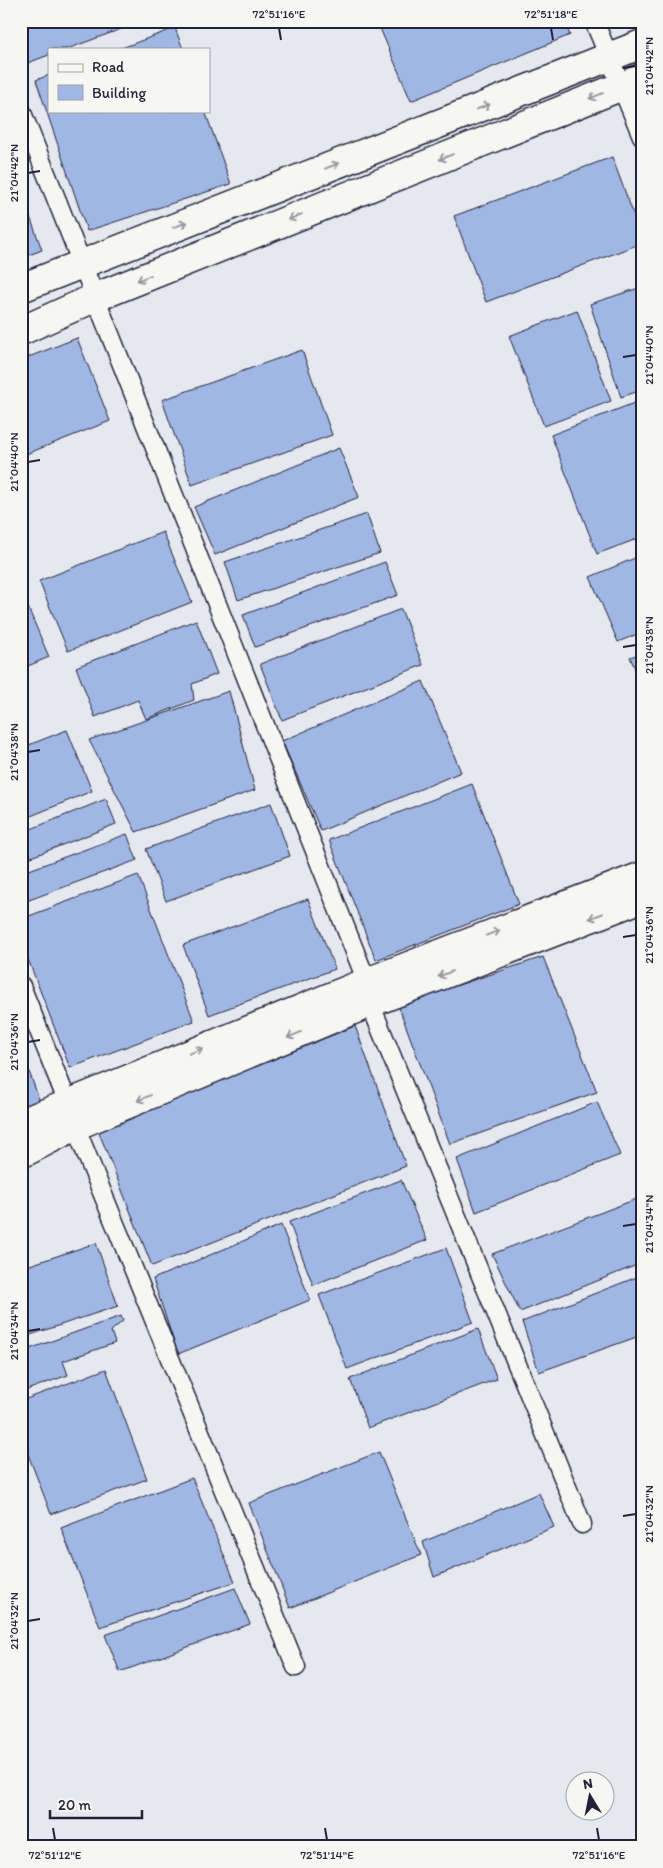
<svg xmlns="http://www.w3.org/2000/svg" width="663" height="1868" font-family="Itim,sans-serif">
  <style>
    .building { fill: #a0b7e5; stroke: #22223b }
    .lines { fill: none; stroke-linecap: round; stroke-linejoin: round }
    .service-casing { stroke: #22223b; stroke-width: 21 }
    .minor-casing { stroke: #22223b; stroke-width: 31 }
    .service { stroke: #f6f6f2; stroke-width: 18 }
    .minor { stroke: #f6f6f2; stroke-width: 28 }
    .oneway { stroke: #9797a0 }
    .ticks { fill: none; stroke: #22223b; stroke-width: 2 }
    .neatline { fill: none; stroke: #22223b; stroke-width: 2 }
    .ticks-label { font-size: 12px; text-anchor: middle; fill: #22223b }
  </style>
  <rect width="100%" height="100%" fill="#e5e9ef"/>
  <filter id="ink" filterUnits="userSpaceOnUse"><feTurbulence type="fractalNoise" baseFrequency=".02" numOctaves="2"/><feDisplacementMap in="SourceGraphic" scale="10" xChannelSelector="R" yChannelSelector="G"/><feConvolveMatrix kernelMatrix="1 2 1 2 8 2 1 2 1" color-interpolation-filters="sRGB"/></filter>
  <g filter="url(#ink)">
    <g class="building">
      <path d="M21,21h122l-76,28h-18v6l-27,10z"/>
      <path d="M377,21h187l6,14 -159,66z"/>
      <path d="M175,28l8,21h-64z"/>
      <path d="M49,75v36h156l26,73 -144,47 -51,-151z"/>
      <path d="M612,157l30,80v6l-156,59 -32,-86z"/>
      <path d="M21,192l21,58 -21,8z"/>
      <path d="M642,287v103l-21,7 -31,-93z"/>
      <path d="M577,310l34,91 -67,25 -35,-90z"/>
      <path d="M77,338l33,83 -89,35v-96z"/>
      <path d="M302,350l30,85 -140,50 -30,-85z"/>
      <path d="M642,400v137l-45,17 -46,-119z"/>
      <path d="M339,448l20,49 -144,58 -21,-48z"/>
      <path d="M367,514l13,39 -142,47 -13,-38z"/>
      <path d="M163,532l29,70 -124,49 -29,-70z"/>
      <path d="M642,555v77l-24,10 -28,-65z"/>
      <path d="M385,562l13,33 -143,52 -12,-32z"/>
      <path d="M21,591l28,66 -28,12z"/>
      <path d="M401,609l22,56 -141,55 -22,-56z"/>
      <path d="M196,620l21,54 -25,10 2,16 -48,19 -8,-19 -43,17 -19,-50z"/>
      <path d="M642,653v32l-12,-28z"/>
      <path d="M423,681l38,91 -140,59 -39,-90z"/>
      <path d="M229,691l26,99 -119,42 -47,-92z"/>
      <path d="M67,730l25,61 -71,29v-72z"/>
      <path d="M472,784l47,120 -143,56 -47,-120z"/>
      <path d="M106,799l10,25 -95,37v-28z"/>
      <path d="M271,803l19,53 -124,45 -20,-52z"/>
      <path d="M127,834l10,26 -116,43v-30z"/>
      <path d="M138,875l56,146 -124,47 -49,-127v-22z"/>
      <path d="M308,899l27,70 -126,46 -26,-70z"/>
      <path d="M543,957l54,135 -147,52 -52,-139z"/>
      <path d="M355,1026l51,140 -254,100 -54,-136z"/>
      <path d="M26,1063l14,39 -19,7v-44z"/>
      <path d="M597,1102l23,53 -144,57 -19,-53z"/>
      <path d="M401,1180l26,60 -114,45 -24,-63z"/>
      <path d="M639,1198l3,7v58l-122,49 -28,-58z"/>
      <path d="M281,1225l29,75 -132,54 -25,-75z"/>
      <path d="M96,1243l22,63 -97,32v-70z"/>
      <path d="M446,1248l27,74 -126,47 -28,-74z"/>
      <path d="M642,1275v60l-103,37 -17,-50z"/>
      <path d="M121,1316l2,5 -12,10 4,12 -52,18 5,14 -47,17v-40z"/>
      <path d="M478,1329l19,50 -129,49 -18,-49z"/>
      <path d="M106,1369l41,110 -96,35 -30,-78v-35z"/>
      <path d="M379,1452l42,103 -131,53 -41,-105z"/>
      <path d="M192,1478l43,104 -135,45 -39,-99z"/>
      <path d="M539,1493l15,34 -120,50 -11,-35z"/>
      <path d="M235,1588l15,36 -130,48 -15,-37z"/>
    </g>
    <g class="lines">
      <g class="service-casing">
        <g id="service">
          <path d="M594,21l48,115"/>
          <path d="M21,110l346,872 3,21 212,521"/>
          <path d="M21,986l47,117 7,23 221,541"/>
        </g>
      </g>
      <g class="minor-casing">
        <g id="minor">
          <path d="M21,288l621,-244"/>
          <path d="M21,331l73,-33 548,-220"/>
          <path d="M21,1123l346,-141 275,-106"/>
          <path d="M21,1154l54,-28 295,-123 272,-105"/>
        </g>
      </g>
      <use href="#service" class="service"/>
      <use href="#minor" class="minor"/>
    </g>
    <defs><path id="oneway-shaft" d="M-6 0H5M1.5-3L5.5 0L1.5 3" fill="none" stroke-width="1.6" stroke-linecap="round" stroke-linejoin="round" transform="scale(1.25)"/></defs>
    <g class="oneway">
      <use href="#oneway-shaft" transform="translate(596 96) rotate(158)"/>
      <use href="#oneway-shaft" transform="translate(483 107) rotate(-21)"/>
      <use href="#oneway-shaft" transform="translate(446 157) rotate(158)"/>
      <use href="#oneway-shaft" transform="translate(332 166) rotate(-21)"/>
      <use href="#oneway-shaft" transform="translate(295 217) rotate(158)"/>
      <use href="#oneway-shaft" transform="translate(180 225) rotate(-21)"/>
      <use href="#oneway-shaft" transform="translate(144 278) rotate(158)"/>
      <use href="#oneway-shaft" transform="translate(596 916) rotate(159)"/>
      <use href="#oneway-shaft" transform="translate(493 933) rotate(-21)"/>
      <use href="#oneway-shaft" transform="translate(445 974) rotate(159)"/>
      <use href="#oneway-shaft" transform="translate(294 1035) rotate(157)"/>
      <use href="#oneway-shaft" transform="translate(196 1051) rotate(-22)"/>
      <use href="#oneway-shaft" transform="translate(144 1098) rotate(157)"/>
    </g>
  </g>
  <path class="ticks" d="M279,28l2,12M551,28l2,12M623,68l13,-2M28,173l12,-2M623,357l13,-2M28,462l12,-2M623,647l13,-2M28,752l12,-2M623,937l13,-2M28,1042l12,-2M623,1226l13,-2M28,1331l12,-2M623,1516l13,-2M28,1621l12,-2M53,1828l2,12M325,1828l2,12M597,1828l2,12"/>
  <rect width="663" height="1868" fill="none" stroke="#f6f6f2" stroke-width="55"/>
  <rect x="48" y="48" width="162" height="65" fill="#f6f6f2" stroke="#a1a1a9"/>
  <rect x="58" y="64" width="25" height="8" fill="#f6f6f2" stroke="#a1a1a9"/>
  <text x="92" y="72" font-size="15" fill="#22223b">Road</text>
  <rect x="58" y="85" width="25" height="15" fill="#a0b7e5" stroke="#a1a1a9"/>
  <text x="92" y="98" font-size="15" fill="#22223b">Building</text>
  <g transform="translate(590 1796) rotate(350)"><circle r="24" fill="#f6f6f2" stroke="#a1a1a9"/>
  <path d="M0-4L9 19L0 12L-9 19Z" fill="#22223b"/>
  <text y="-8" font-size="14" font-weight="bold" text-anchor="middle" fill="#22223b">N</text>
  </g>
  <path d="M50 1810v8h92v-8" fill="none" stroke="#22223b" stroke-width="2.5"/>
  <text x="58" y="1810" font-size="15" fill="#22223b" stroke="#f6f6f2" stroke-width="4" paint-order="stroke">20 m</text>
  <rect x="28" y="28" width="608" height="1812" class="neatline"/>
  <g class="ticks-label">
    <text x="279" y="18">72°51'16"E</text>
    <text x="551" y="18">72°51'18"E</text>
    <text transform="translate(649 66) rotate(-90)" y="4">21°04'42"N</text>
    <text transform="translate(14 173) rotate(-90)" y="4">21°04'42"N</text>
    <text transform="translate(649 355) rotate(-90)" y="4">21°04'40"N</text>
    <text transform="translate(14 462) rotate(-90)" y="4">21°04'40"N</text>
    <text transform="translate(649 645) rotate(-90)" y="4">21°04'38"N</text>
    <text transform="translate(14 752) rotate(-90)" y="4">21°04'38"N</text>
    <text transform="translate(649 935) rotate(-90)" y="4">21°04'36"N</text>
    <text transform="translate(14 1042) rotate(-90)" y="4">21°04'36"N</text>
    <text transform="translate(649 1224) rotate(-90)" y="4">21°04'34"N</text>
    <text transform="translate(14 1331) rotate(-90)" y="4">21°04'34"N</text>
    <text transform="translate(649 1514) rotate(-90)" y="4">21°04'32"N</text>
    <text transform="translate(14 1621) rotate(-90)" y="4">21°04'32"N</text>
    <text x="55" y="1859">72°51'12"E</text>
    <text x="327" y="1859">72°51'14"E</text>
    <text x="599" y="1859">72°51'16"E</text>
  </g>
</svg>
